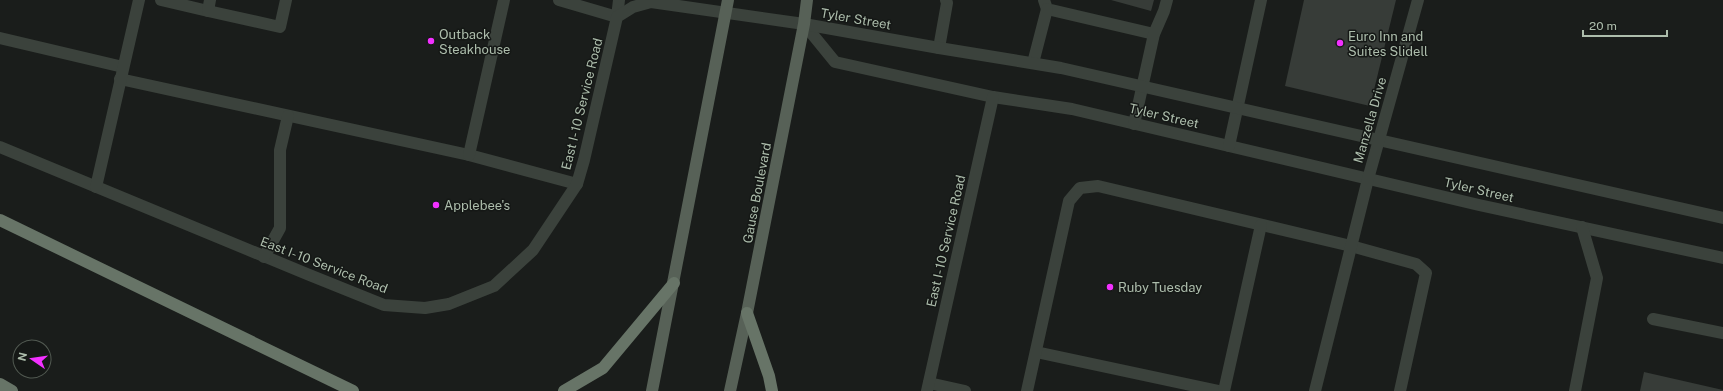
<svg xmlns="http://www.w3.org/2000/svg" width="1723" height="391" font-family="'Public Sans',sans-serif">
  <style>
    .building { fill: #373c38 }
    .lines { fill: none; stroke-linecap: round; stroke-linejoin: round }
    .minor { stroke: #3b423c; stroke-width: 12 }
    .major { stroke: #576157; stroke-width: 12 }
    .highway { stroke: #677467; stroke-width: 12 }
    .poi-dot { fill: #f230ff; stroke: #151816; stroke-width: 1.5 }
    .labels { text-anchor: middle; dominant-baseline: central; stroke-width: 3; stroke-linejoin: round; paint-order: stroke }
    .street-label { font-size: 13px; fill: #adbdac; stroke: #151816 }
    .poi-label { font-size: 13px; fill: #adbdac; stroke: #151816; text-anchor: start }
  </style>
  <rect width="100%" height="100%" fill="#1a1d1b"/>
  <g class="building">
    <path d="M1111,0h43l-3,11z"/>
    <path d="M1304,0h92l-26,106 -85,-20z"/>
    <path d="M1644,372l79,18v1h-83z"/>
  </g>
  <g class="lines">
    <g class="minor">
      <path d="M161,0l47,11"/>
      <path d="M210,0l-2,11 72,16 6,-27"/>
      <path d="M559,0l58,17 2,-17"/>
      <path d="M1044,0l3,9 107,25"/>
      <path d="M804,24l31,38 158,35 79,12 407,96 244,53"/>
      <path d="M0,38l123,29"/>
      <path d="M939,48l8,-45 -1,-3"/>
      <path d="M1033,63l14,-54"/>
      <path d="M120,79l349,76 108,29"/>
      <path d="M1134,124l20,-90 10,-23 3,-11"/>
      <path d="M1229,146l32,-146"/>
      <path d="M0,147l307,127 77,31 41,3 24,-4 45,-18 39,-36 44,-66 7,-24 33,-143 16,-10 18,-5 153,22 135,24 122,20 662,150"/>
      <path d="M469,155l35,-155"/>
      <path d="M96,187l43,-187"/>
      <path d="M264,257l16,-29v-78l8,-34"/>
      <path d="M1653,319l70,14"/>
      <path d="M1036,352l183,39"/>
      <path d="M929,383l36,8"/>
      <path d="M927,391l66,-294"/>
      <path d="M1027,391l42,-190 11,-13 18,-2 253,60 65,18 10,9 -26,118"/>
      <path d="M1224,391l37,-166"/>
      <path d="M1315,391l53,-212 50,-179"/>
      <path d="M1575,391l22,-113 -15,-51"/>
    </g>
    <g class="major">
      <path d="M652,391l76,-391"/>
      <path d="M730,391l17,-78 57,-289 3,-24"/>
    </g>
    <g class="highway">
      <path d="M0,220l353,171"/>
      <path d="M747,313l22,63 3,15"/>
      <path d="M0,384l12,7"/>
      <path d="M564,391l39,-23 71,-85"/>
    </g>
  </g>
  <g class="poi-dot">
    <circle cx="431" cy="41" r="4"/>
    <circle cx="1340" cy="43" r="4"/>
    <circle cx="436" cy="205" r="4"/>
    <circle cx="1110" cy="287" r="4"/>
  </g>
  <g class="labels">
    <g class="street-label">
      <text transform="translate(856 19) rotate(10)">Tyler Street</text>
      <text transform="translate(582 104) rotate(-76)">East I- 10 Service Road</text>
      <text transform="translate(1164 116) rotate(13)">Tyler Street</text>
      <text transform="translate(1370 120) rotate(-74)">Manzella Drive</text>
      <text transform="translate(1479 190) rotate(13)">Tyler Street</text>
      <text transform="translate(757 193) rotate(-79)">Gause Boulevard</text>
      <text transform="translate(946 241) rotate(-77)">East I- 10 Service Road</text>
      <text transform="translate(324 265) rotate(21)">East I- 10 Service Road</text>
    </g>
    <g class="poi-label">
      <text x="439" y="34">Outback<tspan x="439" dy="15">Steakhouse</tspan></text>
      <text x="1348" y="36">Euro Inn and<tspan x="1348" dy="15">Suites Slidell</tspan></text>
      <text x="444" y="205">Applebee's</text>
      <text x="1118" y="287">Ruby Tuesday</text>
    </g>
  </g>
  <g transform="translate(32 359) rotate(283)"><circle r="19" fill="#151816" stroke="#525a52"/>
  <path d="M0-3L7 15L0 10L-7 15Z" fill="#f230ff"/>
  <text y="-6" font-size="11" font-weight="bold" text-anchor="middle" fill="#adbdac">N</text>
  </g>
  <path d="M1583 30v6h84v-6" fill="none" stroke="#adbdac" stroke-width="2"/>
  <text x="1589" y="30" font-size="12" fill="#adbdac" stroke="#151816" stroke-width="3" paint-order="stroke">20 m</text>
</svg>
